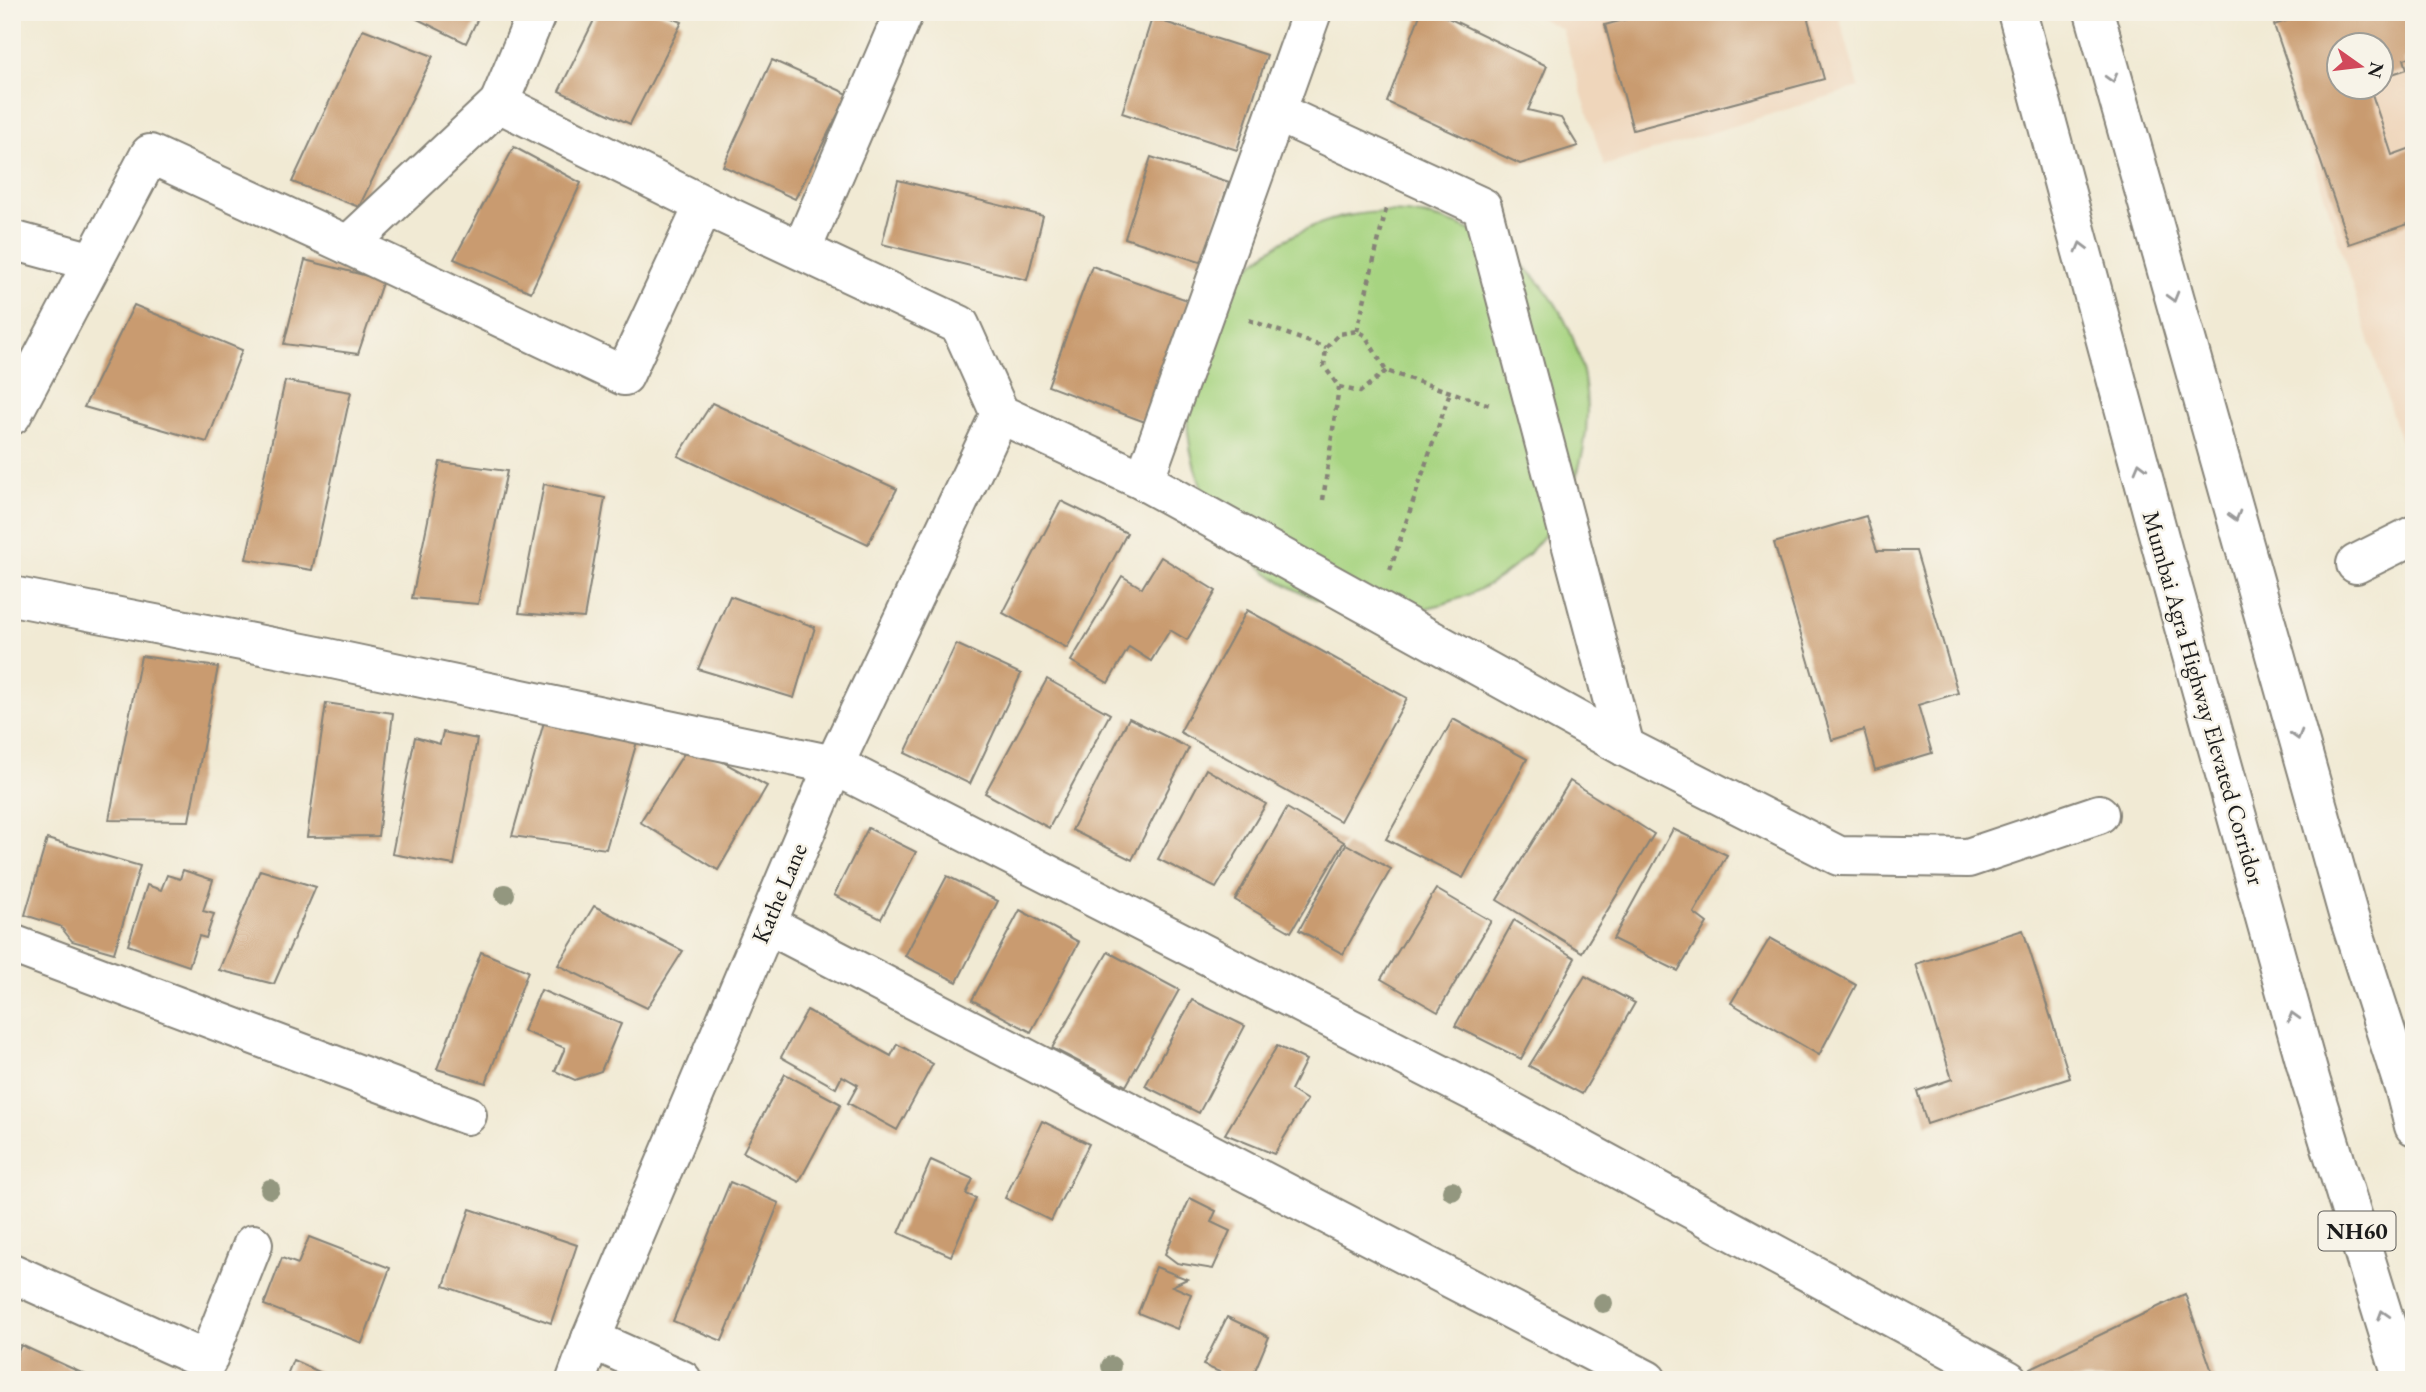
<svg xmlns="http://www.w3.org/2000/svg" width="2426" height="1392" font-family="'EB Garamond',serif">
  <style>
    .built { fill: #efd6bb; fill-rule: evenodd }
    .green { fill: #a7d481; stroke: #62784e; stroke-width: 2 }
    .building { fill: #c99b6f }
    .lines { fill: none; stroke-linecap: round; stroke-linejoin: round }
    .minor-casing { stroke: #868378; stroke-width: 42 }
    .highway-casing { stroke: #868378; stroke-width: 42 }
    .path { stroke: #868378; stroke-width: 4.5; stroke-dasharray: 5 5; stroke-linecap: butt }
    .minor { stroke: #fff; stroke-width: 38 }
    .highway { stroke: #fff; stroke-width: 38 }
    .tree { fill: #93977f }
    .oneway { stroke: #999 }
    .labels { text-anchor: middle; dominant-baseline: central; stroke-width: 5; stroke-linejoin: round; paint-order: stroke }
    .shield { fill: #f7f3e8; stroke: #5e5c59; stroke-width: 2 }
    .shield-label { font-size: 23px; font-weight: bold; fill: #1c1c1c }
    .street-label { font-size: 24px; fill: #1c1c1c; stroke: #f7f3e8 }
  </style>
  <rect width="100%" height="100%" fill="#f7f3e8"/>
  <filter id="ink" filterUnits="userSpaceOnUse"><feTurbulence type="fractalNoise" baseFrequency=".0143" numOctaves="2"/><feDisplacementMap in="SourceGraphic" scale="14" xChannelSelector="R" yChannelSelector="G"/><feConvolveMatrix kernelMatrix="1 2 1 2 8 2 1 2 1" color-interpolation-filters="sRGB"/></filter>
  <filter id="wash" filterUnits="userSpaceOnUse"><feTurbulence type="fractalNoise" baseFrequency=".00686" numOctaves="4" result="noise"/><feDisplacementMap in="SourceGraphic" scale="28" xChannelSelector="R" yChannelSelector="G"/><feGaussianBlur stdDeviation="1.57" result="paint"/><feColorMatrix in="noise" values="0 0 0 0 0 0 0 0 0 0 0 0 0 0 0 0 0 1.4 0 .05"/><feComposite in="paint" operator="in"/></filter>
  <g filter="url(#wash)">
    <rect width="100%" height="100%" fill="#f1ead4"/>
    <g class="built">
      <path d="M1528,12h310l21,75 -255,79 -42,-137z"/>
      <path d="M2268,12h146v476l-5,-18zM2338,46h42v42h-42z"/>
    </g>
    <circle class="green" cx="1387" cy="412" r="200"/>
    <g id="blocks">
      <g class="building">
        <path d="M403,12h78l-15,31z"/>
        <path d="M598,12h59l25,10 -52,102 -71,-33z"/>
        <path d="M1421,12h15l111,54 -19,44 33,8 17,28 -58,18 -133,-62z"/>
        <path d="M1652,12h154l18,67 -191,51 -28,-105z"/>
        <path d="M2312,12h102v44l-10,3 3,10 -27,9v-32h-42v42h32l22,67 22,-8v75l-65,22 -75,-219z"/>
        <path d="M1152,18l115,37 -30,95 -115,-37z"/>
        <path d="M363,29l70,27 -74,151 -67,-25z"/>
        <path d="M772,60l76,34 -53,105 -72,-33z"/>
        <path d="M514,147l67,36 -50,109 -77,-33z"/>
        <path d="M1151,157l78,25 -26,81 -78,-25z"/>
        <path d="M898,180l145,36 -16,64 -145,-36z"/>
        <path d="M305,260l78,20 -25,74 -74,-10z"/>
        <path d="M1092,266l98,35 -45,121 -97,-36z"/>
        <path d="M134,305l108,45 -35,92 -123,-35z"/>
        <path d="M285,381l66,11 -39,178 -66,-11z"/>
        <path d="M712,403l185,86 -29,55 -190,-88z"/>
        <path d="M440,462l67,9 -29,133 -66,-6z"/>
        <path d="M544,484l61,14 -21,120 -65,-5z"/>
        <path d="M1061,501l66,32 -60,115 -64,-35z"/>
        <path d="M1866,516l11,35h39l42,142 -40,12 14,48 -57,17 -11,-40 -32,10 -58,-197z"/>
        <path d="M1161,557l55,34 -29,49 -17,-10 -19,31 -22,-14 -21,36 -37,-22 51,-85 20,12z"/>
        <path d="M730,596l85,31 -21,71 -96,-29z"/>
        <path d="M1247,610l160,88 -67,123 -160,-89z"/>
        <path d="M956,644l65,30 -51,110 -65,-31z"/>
        <path d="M141,656l77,11 -29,154 -80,-1z"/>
        <path d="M1047,679l63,35 -61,114 -64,-35z"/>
        <path d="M326,703l67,10 -15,123 -71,1z"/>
        <path d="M1129,718l60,30 -57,112 -60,-30z"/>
        <path d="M1453,719l74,40 -64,119 -77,-39z"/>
        <path d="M544,722l94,16 -32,111 -94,-13z"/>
        <path d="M443,732l34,7 -23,126 -62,-11 23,-117 25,7z"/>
        <path d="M690,744l77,42 -49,84 -78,-48z"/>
        <path d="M1206,769l60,35 -50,84 -58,-29z"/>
        <path d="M1570,781l84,53 -72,118 -85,-52z"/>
        <path d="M1287,808l57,34 -53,90 -56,-32z"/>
        <path d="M868,828l48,24 -35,67 -47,-24z"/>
        <path d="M1673,829l54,26 -33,58 13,10 -29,48 -65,-32z"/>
        <path d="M47,839l93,27 -26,87 -42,-12 -12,-15 -35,-11z"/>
        <path d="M1346,844l45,25 -48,85 -44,-24z"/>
        <path d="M183,870l30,10 -10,31 11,3 -8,24 -7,-2 -10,30 -61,-21 19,-60 14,5 6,-15 13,4z"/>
        <path d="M260,870l56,17 -42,97 -55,-14z"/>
        <path d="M947,876l51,25 -41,81 -52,-26z"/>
        <path d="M1436,889l55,32 -53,91 -57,-33z"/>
        <path d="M594,906l89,45 -36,57 -89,-43z"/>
        <path d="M1020,910l59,32 -48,90 -59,-32z"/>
        <path d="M1514,920l61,38 -54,101 -66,-33z"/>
        <path d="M2023,930l47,148 -143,46 -10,-33 35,-12 -36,-115z"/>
        <path d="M1770,938l86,47 -37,70 -88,-52z"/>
        <path d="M481,952l47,19 -42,112 -49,-14z"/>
        <path d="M1108,952l71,38 -53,96 -74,-38z"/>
        <path d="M1585,976l50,27 -53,91 -53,-28z"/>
        <path d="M541,990l80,34 -20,47 -26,9 -20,-9 10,-23 -42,-17z"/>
        <path d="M1192,1000l53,26 -46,87 -54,-27z"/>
        <path d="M807,1010l84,46 6,-12 36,20 -36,66 -49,-27 10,-18 -16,-9 -6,12 -55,-31z"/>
        <path d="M1277,1046l29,14 -15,30 16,10 -33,54 -49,-20z"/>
        <path d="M785,1074l56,30 -42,78 -56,-30z"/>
        <path d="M1042,1121l47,23 -38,77 -46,-23z"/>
        <path d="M931,1160l42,19 -7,15 10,4 -25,58 -52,-23z"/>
        <path d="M730,1182l49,21 -57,138 -49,-20z"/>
        <path d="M1190,1198l26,13 -5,11 19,9 -17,38 -36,-6 -12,-9z"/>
        <path d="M470,1209l107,36 -26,78 -107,-37z"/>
        <path d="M309,1237l81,31 -28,75 -98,-38 18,-47 16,6z"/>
        <path d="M1156,1267l31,12 -15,7 19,8 -14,35 -39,-16z"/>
        <path d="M2185,1294l30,86h-187l3,-12z"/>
        <path d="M1227,1317l42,20 -18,43h-13l-35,-15z"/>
        <path d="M21,1345l76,35h-85v-15z"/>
        <path d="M293,1360l44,20h-52z"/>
      </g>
    </g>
  </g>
  <g filter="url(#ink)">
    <use href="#blocks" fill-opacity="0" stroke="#868378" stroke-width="2"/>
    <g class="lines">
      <g class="minor-casing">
        <g id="minor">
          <path d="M537,12l-38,91 205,102 256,120 40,89 144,67"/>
          <path d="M1312,12l-168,469 481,266 214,109 129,2 131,-44"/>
          <path d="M499,103l-151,142 276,131 80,-171"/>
          <path d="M1276,112l206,95 143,540"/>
          <path d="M12,240l81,22"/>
          <path d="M802,249l102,-237"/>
          <path d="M12,415l138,-261 198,91"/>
          <path d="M2356,564l58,-29"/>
          <path d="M12,596l311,61 511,108 649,331 525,284"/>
          <path d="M767,924l880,456"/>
          <path d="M12,944l455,171"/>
          <path d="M12,1273l195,88 46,-117"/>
          <path d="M591,1339l91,41"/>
          <path d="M576,1380l15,-41 243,-574 166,-351"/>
        </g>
      </g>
      <g class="highway-casing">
        <g id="highway">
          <path d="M2017,12l148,547 146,523 92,298"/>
          <path d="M2094,12l254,902 57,177 9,35"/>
        </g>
      </g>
      <g class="path">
        <path d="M1249,320l77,28"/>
        <path d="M1357,331l29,-122"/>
        <path d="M1386,371l-26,21 -21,-5 -15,-21 2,-18 13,-14 18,-3 8,4 21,36 104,34"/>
        <path d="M1323,500l16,-113"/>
        <path d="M1390,570l60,-178"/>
      </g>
      <use href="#minor" class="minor"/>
      <use href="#highway" class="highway"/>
    </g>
    <g class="tree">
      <circle cx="505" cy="894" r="10"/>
      <circle cx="270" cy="1189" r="10"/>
      <circle cx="1452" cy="1191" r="10"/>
      <circle cx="1603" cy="1303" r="10"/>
      <circle cx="1111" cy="1366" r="10"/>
    </g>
    <defs><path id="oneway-chevron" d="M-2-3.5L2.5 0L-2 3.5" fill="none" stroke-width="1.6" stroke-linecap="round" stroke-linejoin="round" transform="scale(1.75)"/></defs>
    <g class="oneway">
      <use href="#oneway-chevron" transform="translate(2112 78) rotate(74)"/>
      <use href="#oneway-chevron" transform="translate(2081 247) rotate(-105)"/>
      <use href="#oneway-chevron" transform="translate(2173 297) rotate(74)"/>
      <use href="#oneway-chevron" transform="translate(2140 467) rotate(-105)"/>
      <use href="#oneway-chevron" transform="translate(2235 516) rotate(74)"/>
      <use href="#oneway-chevron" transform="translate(2297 735) rotate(74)"/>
      <use href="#oneway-chevron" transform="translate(2293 1017) rotate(-106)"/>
      <use href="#oneway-chevron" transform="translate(2383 1315) rotate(-107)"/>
    </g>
  </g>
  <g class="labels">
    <rect class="shield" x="2318.5" y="1211.5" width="77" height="39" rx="5"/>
    <g class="shield-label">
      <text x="2357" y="1231">NH60</text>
    </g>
    <g class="street-label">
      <text transform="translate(2204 698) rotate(74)">Mumbai Agra Highway Elevated Corridor</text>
      <text transform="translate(779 893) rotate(-67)">Kathe Lane</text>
    </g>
  </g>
  <rect width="2426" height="1392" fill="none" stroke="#f7f3e8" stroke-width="42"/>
  <g transform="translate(2360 66) rotate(104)"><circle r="33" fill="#f7f3e8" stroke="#9f9d96" stroke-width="2"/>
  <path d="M0-5L12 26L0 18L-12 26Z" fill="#d1495b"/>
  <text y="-10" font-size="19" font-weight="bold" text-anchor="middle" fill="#1c1c1c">N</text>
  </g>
</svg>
